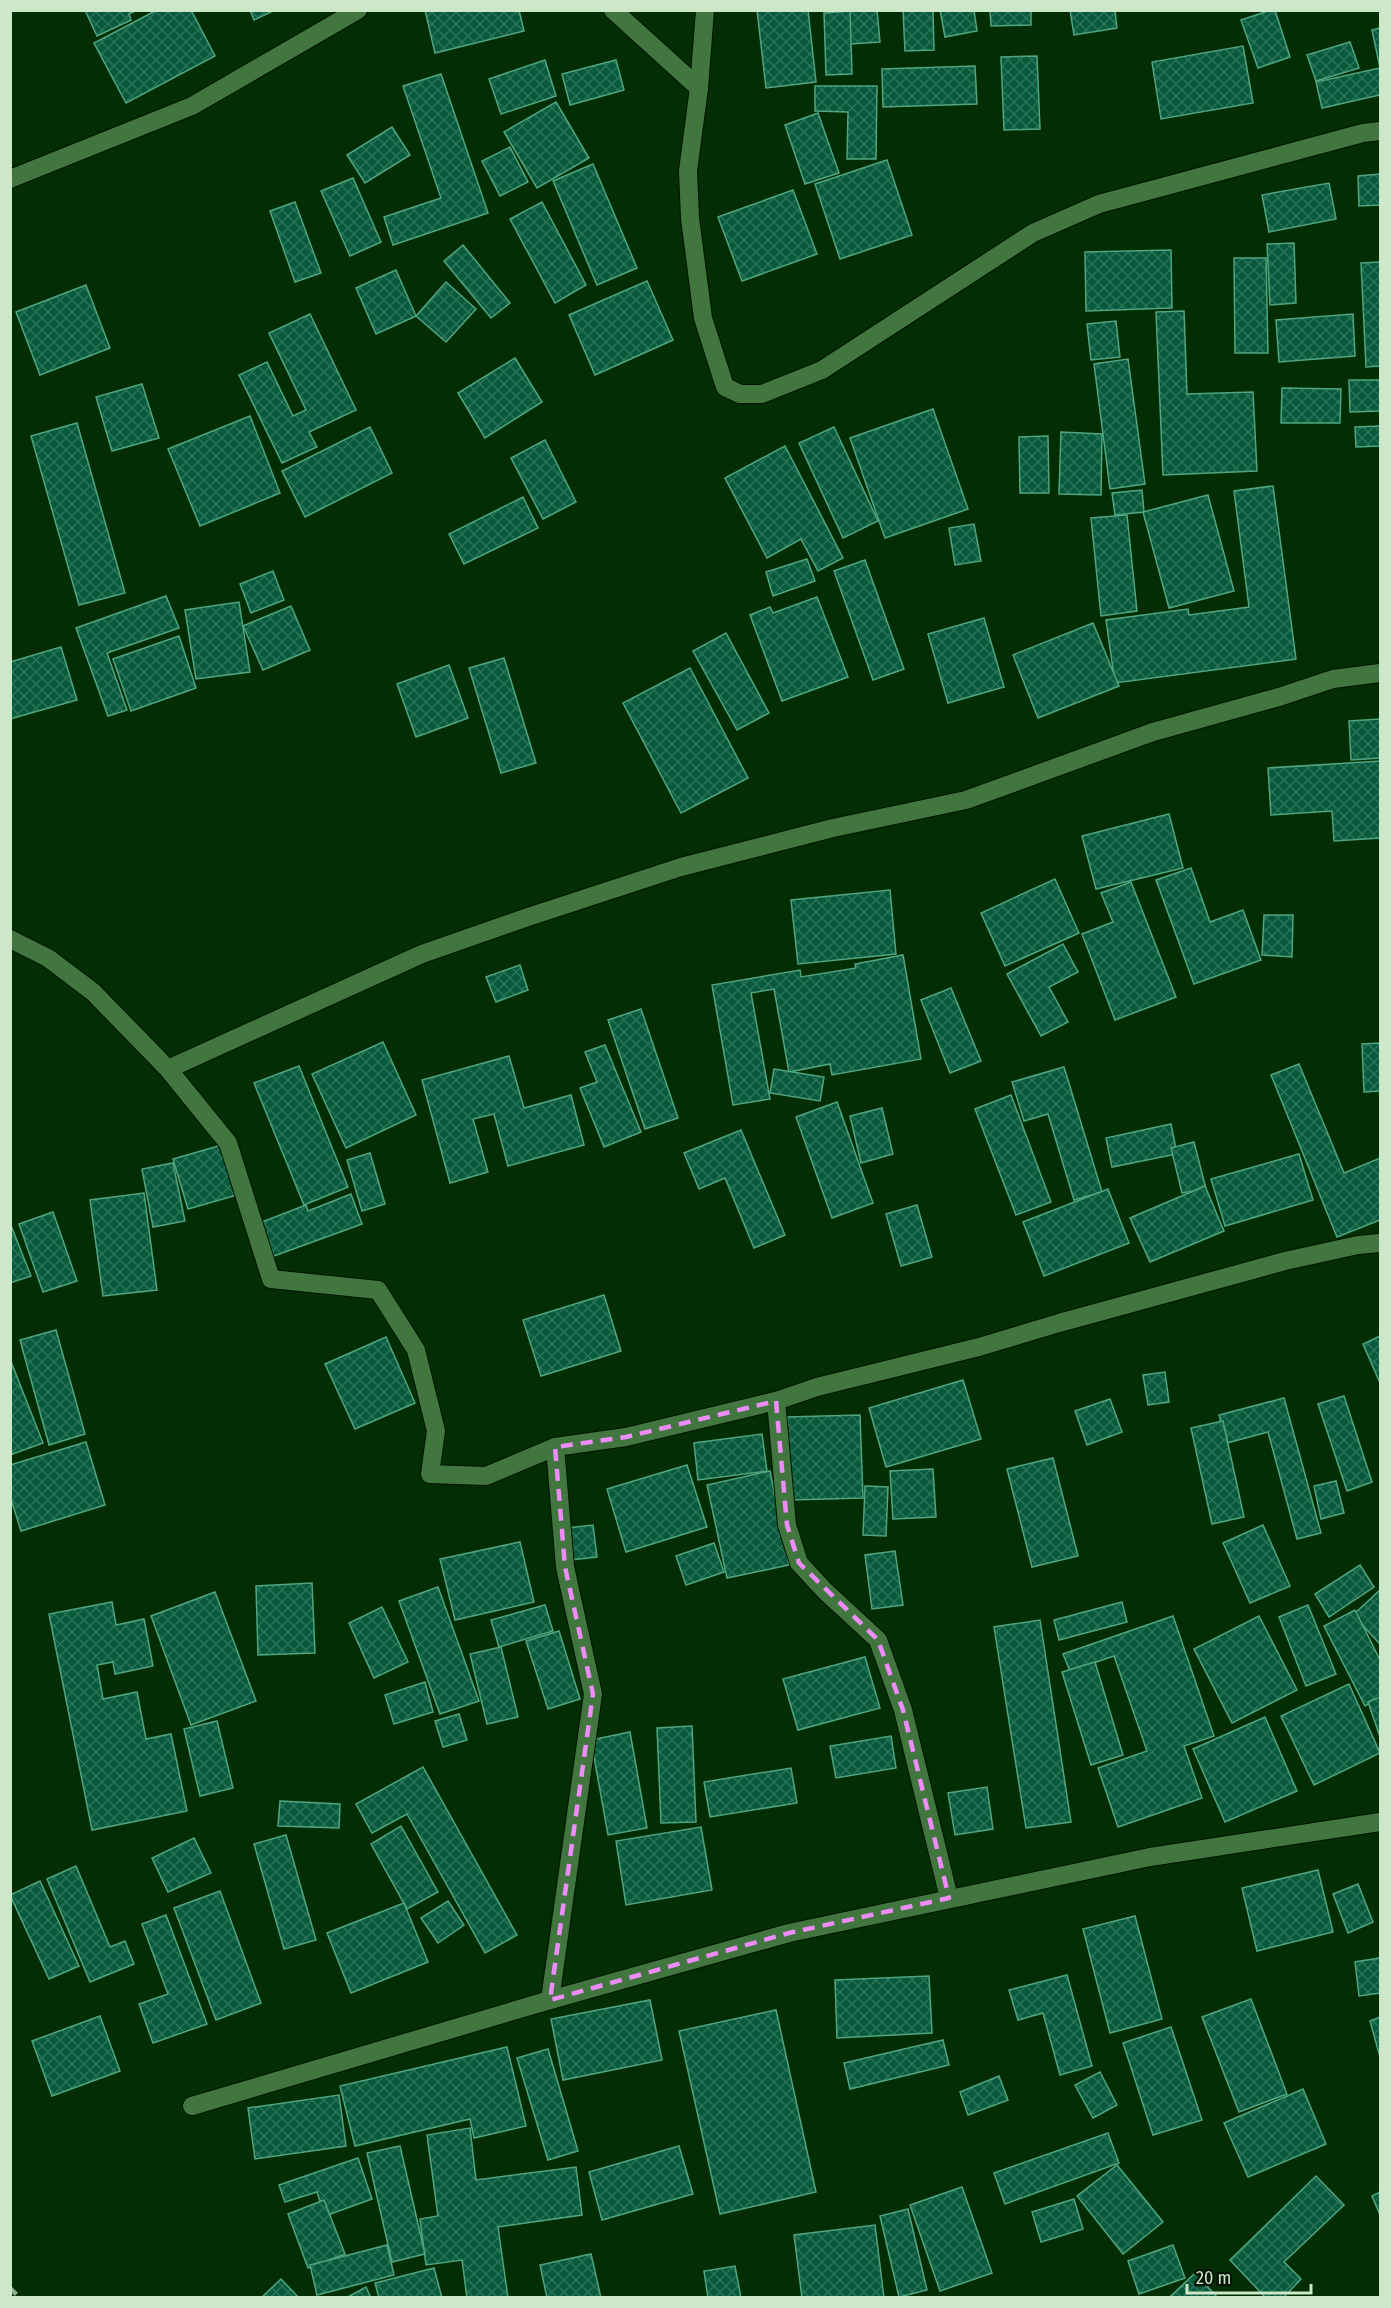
<svg xmlns="http://www.w3.org/2000/svg" width="1391" height="2308" font-family="'Fira Sans Condensed',sans-serif">
  <style>
    .building { fill: url(#building-cross-hatch); stroke: #4fa680; stroke-width: 1.5 }
    .lines { fill: none; stroke-linecap: round; stroke-linejoin: round }
    .minor-casing { stroke: #001300; stroke-width: 20 }
    .minor { stroke: #41763e; stroke-width: 18 }
    .rail { stroke: #8dad8b; stroke-width: 4.5; stroke-dasharray: 9 4.5; stroke-linecap: butt }
    .marked { fill: none; stroke: #ed8cfa; stroke-width: 4.5; stroke-dasharray: 12 8; stroke-linejoin: round }
  </style>
  <defs>
    <pattern id="building-cross-hatch" width="8" height="8" patternUnits="userSpaceOnUse" patternTransform="scale(1.5)"><rect width="8" height="8" fill="#085a3d"/><path d="M0 0l8 8M0 8l8-8" fill="none" stroke="#2b7258"/></pattern>
  </defs>
  <rect width="100%" height="100%" fill="#032d03"/>
  <g class="building">
    <path d="M85,10h52l-8,4 2,6 -34,16z"/>
    <path d="M157,10h34l24,46 -89,47 -32,-60z"/>
    <path d="M250,10h25l-21,10z"/>
    <path d="M425,10h94l5,21 -89,22z"/>
    <path d="M757,10h51l8,72 -50,6z"/>
    <path d="M846,10h31l3,32 -30,2z"/>
    <path d="M903,10h30l1,40 -29,1z"/>
    <path d="M940,10h34l3,21 -32,6z"/>
    <path d="M990,10h41v15l-40,1z"/>
    <path d="M1070,10h45l2,18 -43,7z"/>
    <path d="M1271,10h4l15,47 -32,11 -17,-48z"/>
    <path d="M850,11l2,63 -26,1 -2,-62z"/>
    <path d="M1380,28v67l-58,13 -6,-26 64,-14 -8,-38z"/>
    <path d="M1350,42l9,26 -43,13 -9,-26z"/>
    <path d="M1243,46l10,57 -92,16 -9,-57z"/>
    <path d="M1037,56l3,73 -36,1 -3,-73z"/>
    <path d="M545,60l11,36 -55,18 -12,-35z"/>
    <path d="M616,60l8,30 -54,15 -8,-31z"/>
    <path d="M975,66l2,38 -94,3 -1,-38z"/>
    <path d="M441,74l47,139 -95,32 -9,-28 57,-19 -38,-112z"/>
    <path d="M815,86h62l-1,73h-29l1,-47 -33,-1z"/>
    <path d="M556,102l33,56 -52,30 -33,-56z"/>
    <path d="M818,113l21,60 -34,11 -20,-59z"/>
    <path d="M392,127l18,28 -45,28 -18,-28z"/>
    <path d="M510,147l18,35 -28,14 -18,-35z"/>
    <path d="M887,160l25,75 -72,24 -25,-75z"/>
    <path d="M593,164l44,104 -40,17 -44,-104z"/>
    <path d="M1380,174v31l-21,1 -1,-30z"/>
    <path d="M353,178l28,64 -31,14 -29,-65z"/>
    <path d="M1329,183l7,36 -67,13 -7,-37z"/>
    <path d="M793,190l24,64 -75,27 -24,-64z"/>
    <path d="M295,202l26,71 -26,9 -25,-71z"/>
    <path d="M542,202l44,83 -31,18 -45,-84z"/>
    <path d="M1294,243l2,60 -26,2 -3,-61z"/>
    <path d="M463,245l47,58 -19,15 -47,-57z"/>
    <path d="M1171,250l1,58 -86,3 -1,-59z"/>
    <path d="M1234,258h32l2,95h-33z"/>
    <path d="M1380,262v104l-14,1 -5,-104z"/>
    <path d="M396,270l20,46 -40,18 -20,-46z"/>
    <path d="M647,281l26,59 -78,35 -26,-60z"/>
    <path d="M446,282l30,27 -30,33 -30,-26z"/>
    <path d="M86,285l24,63 -70,27 -24,-63z"/>
    <path d="M1184,311l3,83 66,-2 4,79 -94,4 -7,-163z"/>
    <path d="M310,314l46,96 -47,22 8,15 -35,16 -43,-88 28,-13 26,54 13,-6 -37,-77z"/>
    <path d="M1353,314l2,42 -76,6 -3,-42z"/>
    <path d="M1116,321l4,36 -29,3 -4,-36z"/>
    <path d="M515,358l27,44 -57,36 -27,-45z"/>
    <path d="M1128,359l17,125 -35,5 -16,-125z"/>
    <path d="M1349,380h31v31l-30,1z"/>
    <path d="M142,384l17,54 -47,13 -16,-54z"/>
    <path d="M1282,388l59,1 -1,34h-59z"/>
    <path d="M933,409l35,100 -83,29 -35,-100z"/>
    <path d="M250,416l30,77 -80,33 -32,-77z"/>
    <path d="M77,423l48,170 -46,12 -48,-169z"/>
    <path d="M1380,426v20l-24,1 -1,-20z"/>
    <path d="M370,427l22,46 -87,44 -23,-46z"/>
    <path d="M834,427l44,94 -35,17 -44,-95z"/>
    <path d="M1061,432l41,2 -1,61 -42,-1z"/>
    <path d="M1048,436l1,57h-29l-1,-56z"/>
    <path d="M545,440l31,62 -33,17 -32,-61z"/>
    <path d="M785,446l58,112 -25,13 -17,-32 -34,19 -42,-80z"/>
    <path d="M1273,486l23,173 -181,24 -9,-63 82,-11 1,6 60,-8 -15,-116z"/>
    <path d="M1142,490l2,22 -29,3 -3,-22z"/>
    <path d="M1208,495l26,96 -65,17 -26,-96z"/>
    <path d="M523,497l15,31 -74,36 -15,-30z"/>
    <path d="M1127,515l10,96 -36,5 -10,-98z"/>
    <path d="M974,524l7,37 -26,4 -6,-37z"/>
    <path d="M807,559l8,22 -42,15 -7,-24z"/>
    <path d="M865,560l39,109 -31,11 -39,-109z"/>
    <path d="M273,571l11,29 -33,13 -11,-29z"/>
    <path d="M166,596l13,32 -72,25 20,57 -19,6 -32,-88z"/>
    <path d="M817,597l31,80 -66,24 -32,-86 20,-8 3,6z"/>
    <path d="M239,602l11,70 -54,7 -11,-69z"/>
    <path d="M291,606l19,44 -47,20 -20,-44z"/>
    <path d="M984,618l20,69 -56,16 -20,-69z"/>
    <path d="M1093,623l26,63 -81,32 -25,-63z"/>
    <path d="M726,633l43,80 -32,17 -44,-79z"/>
    <path d="M179,636l17,52 -65,23 -18,-52z"/>
    <path d="M61,647l16,53 -67,19v-57z"/>
    <path d="M504,658l32,105 -35,10 -32,-105z"/>
    <path d="M449,665l19,53 -52,19 -19,-53z"/>
    <path d="M690,668l58,110 -67,35 -58,-110z"/>
    <path d="M1380,719v39l-29,2 -2,-39z"/>
    <path d="M1380,761v77l-46,3 -2,-30 -61,4 -3,-47z"/>
    <path d="M1169,814l14,54 -87,21 -14,-53z"/>
    <path d="M1191,868l19,54 33,-12 18,50 -67,24 -38,-104z"/>
    <path d="M1055,879l24,54 -74,33 -24,-53z"/>
    <path d="M1131,882l45,115 -61,23 -33,-86 31,-12 -12,-29z"/>
    <path d="M890,890l6,64 -98,10 -7,-64z"/>
    <path d="M1264,915h29l-1,42 -30,-2z"/>
    <path d="M1063,944l15,28 -29,15 19,35 -27,14 -34,-62z"/>
    <path d="M903,955l18,104 -89,16 -2,-11 -41,8 -15,-83 -23,4 19,106 -37,6 -21,-120 88,-15 1,7 55,-9 -1,-4z"/>
    <path d="M520,965l8,25 -32,12 -10,-25z"/>
    <path d="M951,988l30,73 -31,12 -29,-73z"/>
    <path d="M641,1009l37,109 -33,11 -37,-109z"/>
    <path d="M383,1042l33,73 -70,33 -34,-74z"/>
    <path d="M1380,1043v48l-16,1 -2,-48z"/>
    <path d="M605,1045l36,87 -37,15 -24,-59 17,-6 -12,-30z"/>
    <path d="M509,1056l15,52 47,-13 13,50 -76,21 -14,-52 -21,5 15,53 -38,11 -28,-103z"/>
    <path d="M1299,1064l45,109 36,-15v62l-43,17 -66,-162z"/>
    <path d="M299,1066l49,121 -44,18 -50,-122z"/>
    <path d="M1064,1067l38,125 -28,8 -26,-86 -24,7 -12,-39z"/>
    <path d="M774,1069l50,8 -4,24 -50,-8z"/>
    <path d="M1011,1095l40,107 -35,13 -41,-106z"/>
    <path d="M837,1102l36,101 -41,15 -36,-101z"/>
    <path d="M882,1108l11,46 -32,9 -11,-47z"/>
    <path d="M1171,1124l6,30 -65,13 -6,-29z"/>
    <path d="M741,1130l44,105 -31,13 -29,-70 -26,11 -15,-36z"/>
    <path d="M1194,1142l12,47 -24,4 -11,-45z"/>
    <path d="M222,1145l15,50 -49,14 -15,-50z"/>
    <path d="M370,1153l15,51 -23,7 -15,-51z"/>
    <path d="M1299,1154l14,46 -88,26 -14,-47z"/>
    <path d="M173,1163l12,58 -32,6 -11,-58z"/>
    <path d="M1205,1186l19,45 -74,31 -20,-44z"/>
    <path d="M1108,1189l21,54 -85,33 -21,-54z"/>
    <path d="M144,1193l13,97 -54,6 -13,-96z"/>
    <path d="M351,1194l11,30 -88,32 -12,-34 44,-17 2,6z"/>
    <path d="M917,1205l15,52 -31,9 -15,-52z"/>
    <path d="M53,1212l24,69 -34,11 -24,-68z"/>
    <path d="M10,1223l21,53 -21,7z"/>
    <path d="M604,1295l17,56 -80,25 -18,-56z"/>
    <path d="M56,1330l29,104 -36,11 -29,-105z"/>
    <path d="M1380,1336v47l-17,-39z"/>
    <path d="M386,1337l29,66 -60,26 -30,-65z"/>
    <path d="M10,1359l33,84 -33,12z"/>
    <path d="M1165,1372l4,30 -21,3 -5,-30z"/>
    <path d="M963,1380l18,59 -95,28 -17,-59z"/>
    <path d="M1344,1396l28,86 -25,9 -29,-87z"/>
    <path d="M1284,1398l37,135 -24,6 -29,-107 -41,11 -8,-28z"/>
    <path d="M1110,1399l12,33 -35,13 -12,-34z"/>
    <path d="M860,1415l3,83 -74,2 -2,-83z"/>
    <path d="M1223,1421l21,96 -32,7 -21,-96z"/>
    <path d="M762,1434l5,37 -69,9 -4,-37z"/>
    <path d="M86,1442l19,63 -84,26 -11,-35v-31z"/>
    <path d="M1053,1458l25,98 -46,11 -25,-98z"/>
    <path d="M687,1465l20,62 -81,25 -19,-63z"/>
    <path d="M933,1469l3,48 -43,2 -3,-48z"/>
    <path d="M770,1471l19,94 -62,13 -20,-93z"/>
    <path d="M1336,1481l8,32 -23,6 -7,-33z"/>
    <path d="M865,1486l23,1 -2,49 -23,-1z"/>
    <path d="M593,1525l4,32 -26,3 -4,-32z"/>
    <path d="M1263,1525l27,61 -40,17 -27,-60z"/>
    <path d="M520,1542l14,60 -79,18 -15,-61z"/>
    <path d="M714,1543l10,29 -38,13 -10,-29z"/>
    <path d="M895,1551l8,54 -31,4 -7,-54z"/>
    <path d="M1360,1565l14,22 -45,30 -14,-23z"/>
    <path d="M312,1583l3,70 -57,2 -2,-69z"/>
    <path d="M438,1587l41,114 -39,13 -41,-113z"/>
    <path d="M1380,1590v54l-27,-29z"/>
    <path d="M215,1592l41,109 -65,24 -40,-109z"/>
    <path d="M112,1602l4,23 28,-6 9,47 -38,8 -2,-12 -16,3 6,34 34,-7 9,47 25,-5 16,77 -95,19 -43,-216z"/>
    <path d="M1122,1602l5,20 -68,18 -5,-20z"/>
    <path d="M545,1605l8,26 -54,16 -8,-27z"/>
    <path d="M1308,1605l28,69 -30,12 -27,-69z"/>
    <path d="M382,1607l26,55 -34,16 -25,-55z"/>
    <path d="M1355,1610l25,50v38l-15,8 -41,-80z"/>
    <path d="M1173,1616l41,120 -30,10 18,52 -84,29 -20,-59 49,-17 -33,-95 -44,15 -7,-17z"/>
    <path d="M1259,1616l38,74 -65,33 -38,-74z"/>
    <path d="M1040,1620l31,202 -45,6 -32,-201z"/>
    <path d="M559,1631l21,68 -32,10 -22,-68z"/>
    <path d="M501,1647l17,70 -31,7 -17,-70z"/>
    <path d="M865,1657l15,51 -82,22 -15,-51z"/>
    <path d="M1095,1662l28,93 -32,10 -29,-93z"/>
    <path d="M425,1682l8,30 -39,12 -9,-29z"/>
    <path d="M1349,1684l31,69 -66,32 -33,-69z"/>
    <path d="M1380,1697v40l-12,-35z"/>
    <path d="M459,1714l8,26 -24,7 -8,-26z"/>
    <path d="M1265,1717l32,74 -72,31 -32,-73z"/>
    <path d="M217,1721l16,67 -33,8 -16,-67z"/>
    <path d="M692,1726l4,96 -35,1 -4,-95z"/>
    <path d="M630,1732l17,96 -39,7 -17,-95z"/>
    <path d="M891,1736l5,32 -60,10 -6,-32z"/>
    <path d="M423,1767l94,168 -32,18 -78,-139 -35,19 -16,-29z"/>
    <path d="M791,1768l6,35 -87,14 -6,-35z"/>
    <path d="M987,1787l6,42 -38,6 -7,-42z"/>
    <path d="M280,1801l60,3 -1,24 -61,-2z"/>
    <path d="M401,1826l37,66 -31,17 -36,-65z"/>
    <path d="M701,1827l11,63 -86,15 -10,-64z"/>
    <path d="M286,1835l30,105 -32,9 -30,-105z"/>
    <path d="M194,1838l17,35 -43,19 -16,-34z"/>
    <path d="M76,1866l34,81 15,-6 9,23 -44,18 -43,-103z"/>
    <path d="M1318,1870l15,62 -76,19 -15,-63z"/>
    <path d="M40,1881l39,85 -30,13 -39,-84z"/>
    <path d="M1358,1884l15,38 -25,11 -15,-39z"/>
    <path d="M220,1891l41,112 -45,17 -42,-112z"/>
    <path d="M448,1901l16,24 -26,18 -17,-25z"/>
    <path d="M404,1903l24,59 -77,31 -24,-60z"/>
    <path d="M166,1915l41,109 -54,19 -14,-39 29,-10 -26,-70z"/>
    <path d="M1135,1916l27,103 -52,14 -27,-104z"/>
    <path d="M1380,1958v35l-21,3 -4,-34z"/>
    <path d="M1067,1975l25,91 -32,9 -17,-62 -25,7 -9,-30z"/>
    <path d="M929,1976l3,57 -95,5 -2,-58z"/>
    <path d="M1251,1999l36,95 -48,18 -37,-95z"/>
    <path d="M650,2000l12,60 -99,20 -12,-61z"/>
    <path d="M776,2010l40,182 -96,22 -41,-183z"/>
    <path d="M100,2016l20,55 -68,25 -20,-55z"/>
    <path d="M1380,2017v40l-10,-36z"/>
    <path d="M1171,2027l31,93 -49,15 -30,-92z"/>
    <path d="M943,2040l6,25 -99,24 -6,-26z"/>
    <path d="M507,2047l19,79 -52,12 -4,-19 -115,27 -15,-60z"/>
    <path d="M548,2049l30,102 -30,9 -31,-102z"/>
    <path d="M1100,2072l17,33 -24,13 -18,-33z"/>
    <path d="M999,2076l9,24 -40,15 -8,-23z"/>
    <path d="M1303,2089l23,55 -78,33 -24,-54z"/>
    <path d="M339,2095l7,51 -91,13 -7,-51z"/>
    <path d="M470,2128l6,52 100,-13 6,48 -84,12 10,71h-41l-5,-38 -36,5 -6,-46 18,-3 -11,-81z"/>
    <path d="M1108,2133l11,30 -114,41 -11,-31z"/>
    <path d="M400,2146l25,108 -33,8 -25,-109z"/>
    <path d="M679,2146l14,48 -91,26 -13,-48z"/>
    <path d="M358,2158l14,41 -47,17 -8,-24 -32,10 -6,-17z"/>
    <path d="M1117,2165l46,57 -40,32 -46,-58z"/>
    <path d="M1316,2176l28,29 -60,57 17,17 -18,19h-17l-36,-38z"/>
    <path d="M962,2187l30,86 -52,18 -30,-86z"/>
    <path d="M1380,2192v23l-8,-19z"/>
    <path d="M1074,2199l9,30 -42,13 -9,-30z"/>
    <path d="M324,2200l21,54 -37,14 -20,-54z"/>
    <path d="M908,2209l19,81 -28,7 -19,-81z"/>
    <path d="M875,2225l9,73h-82l-8,-63z"/>
    <path d="M387,2245l7,30 -77,20 -7,-30z"/>
    <path d="M1173,2245l12,33 -46,16 -11,-33z"/>
    <path d="M591,2254l10,44h-54l-7,-33z"/>
    <path d="M735,2266l6,32h-33l-4,-27z"/>
    <path d="M434,2268l8,30h-63l-4,-15z"/>
    <path d="M1195,2273l23,25h-46l-1,-2z"/>
    <path d="M281,2279l18,19h-38z"/>
    <path d="M366,2287l5,11h-25z"/>
  </g>
  <g class="lines">
    <g class="minor-casing">
      <g id="minor">
        <path d="M613,10l86,78"/>
        <path d="M705,10l-6,78 -11,83 2,47 13,100 22,69 15,7h22l60,-24 211,-137 66,-29 264,-71 17,-2"/>
        <path d="M10,179l182,-73 166,-96"/>
        <path d="M1380,673l-47,6 -54,18 -126,35 -187,68 -133,28 -152,39 -153,50 -106,37 -254,115 60,74 43,136 107,11 38,60 20,81 -6,43 56,2 69,-29 71,-10 150,-36 41,-14 162,-40 80,-24 226,-62 73,-16 22,-2"/>
        <path d="M10,939l38,19 45,34 75,77"/>
        <path d="M776,1401l11,124 12,38 26,28 53,49 25,70 46,188"/>
        <path d="M550,2000l43,-306 -28,-127 -10,-120"/>
        <path d="M192,2106l358,-106 239,-67 361,-76 230,-35"/>
      </g>
    </g>
    <use href="#minor" class="minor"/>
    <path class="rail" d="M10,2288l10,10"/>
  </g>
  <path class="marked" d="M776,1401l11,124 12,38 79,77 25,70 46,188 -160,35 -239,67 43,-306 -28,-127 -10,-120 71,-10z"/>
  <rect width="1391" height="2308" fill="none" stroke="#cce8c9" stroke-width="24"/>
  <path d="M1187 2284v9h124v-9" fill="none" stroke="#cce8c9" stroke-width="3"/>
  <text x="1196" y="2284" font-size="18" fill="#cce8c9" stroke="#011201" stroke-width="4.5" paint-order="stroke">20 m</text>
</svg>
